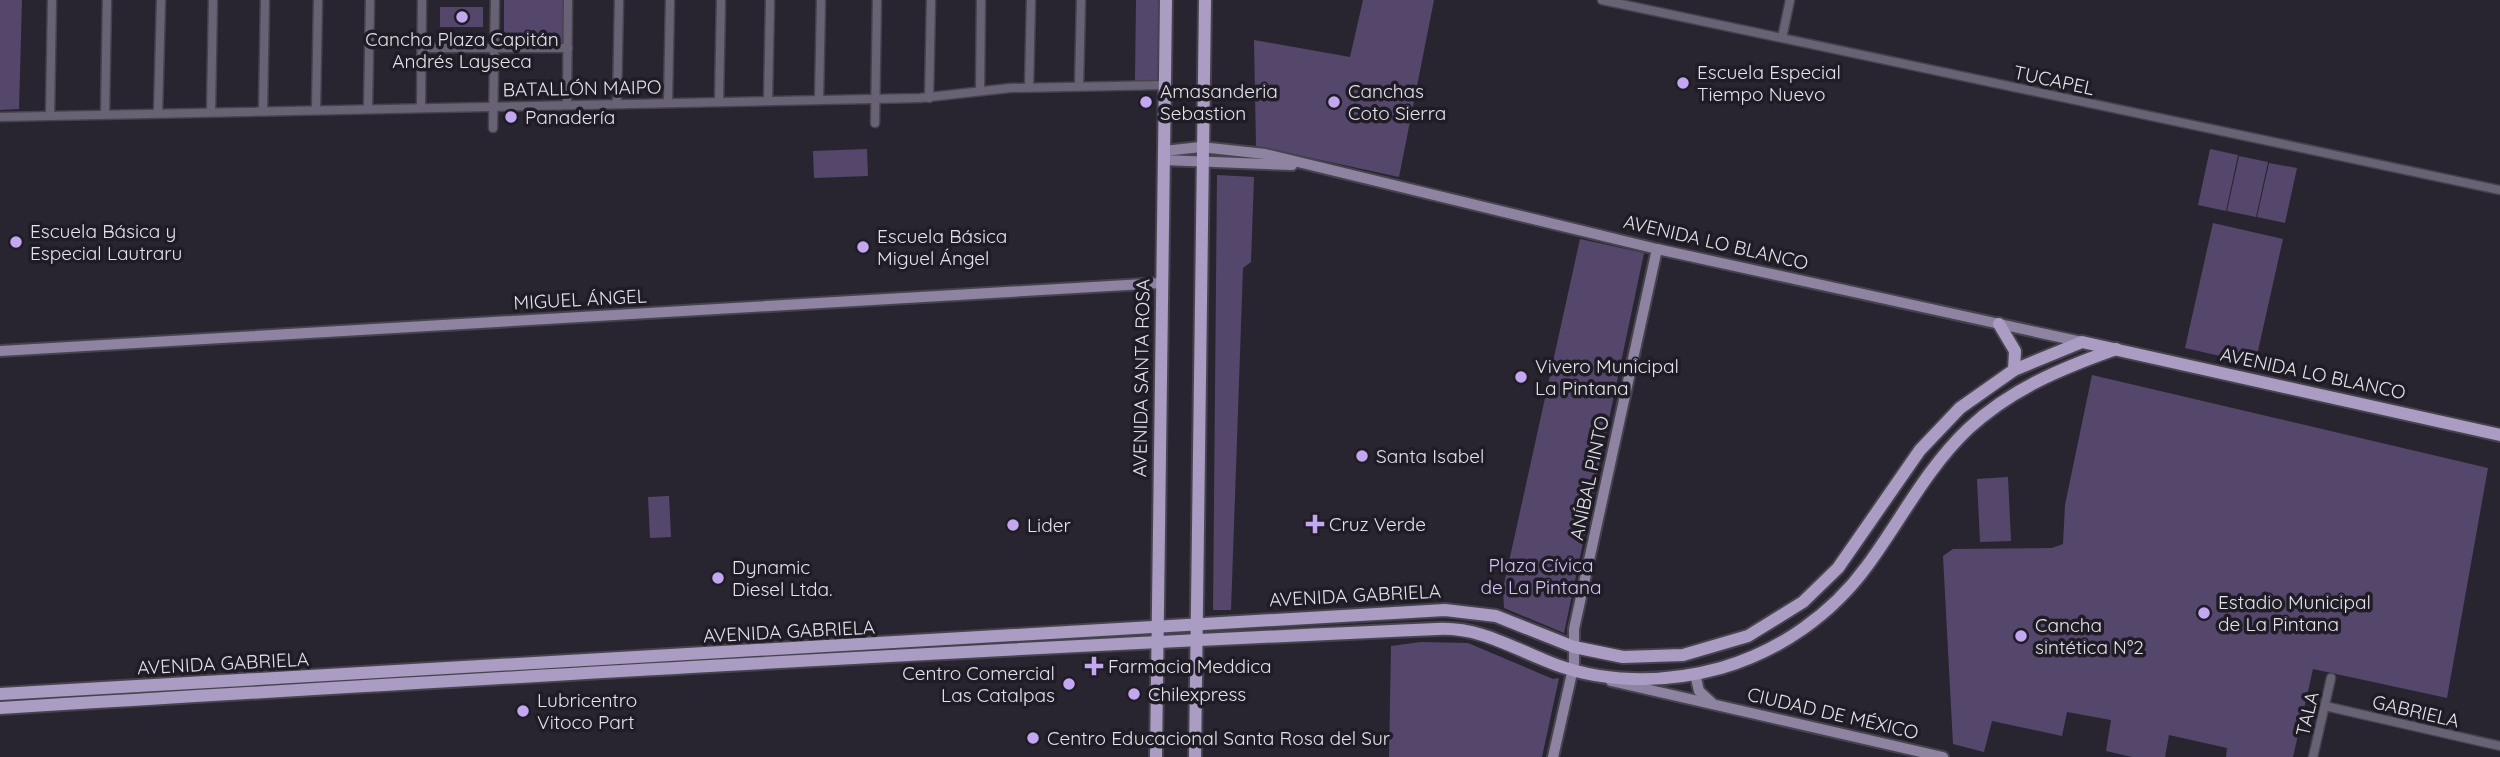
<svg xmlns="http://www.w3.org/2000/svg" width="2500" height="757" viewBox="0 0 2500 757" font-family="Quicksand,sans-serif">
	<rect width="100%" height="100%" fill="#292530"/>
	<g fill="#55476b">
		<path d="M0,0H22L19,109L0,110Z"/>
		<path d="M504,0H563V45L504,44Z"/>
		<path d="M1136,0H1160L1158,81H1135Z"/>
		<path d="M1363,0H1434L1399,177L1256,146L1254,40L1350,57Z"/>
		<rect x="440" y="7" width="43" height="20"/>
		<path d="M867,149L868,176L814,178L813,151Z"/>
		<path d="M2210,149L2238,155L2226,211L2198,205Z"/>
		<path d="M2239,156L2268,162L2256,217L2227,211Z"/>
		<path d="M2269,163L2297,168L2285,223L2257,217Z"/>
		<path d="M1217,175L1254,177L1251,262L1243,268L1231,610H1213Z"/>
		<path d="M2213,223L2283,239L2255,364L2185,348Z"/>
		<path d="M1580,239L1644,253L1564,633L1504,608L1503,589Z"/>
		<path d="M2092,375L2488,468L2447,698L2313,669L2293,757H2226L2227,748L2169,735L2165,757H2132L2106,751L2111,720L2067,712L2062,736L1992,721L1984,752L1953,744L1943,556L1953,549L2052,548L2063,544L2065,505Z"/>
		<path d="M2008,477L2011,541L1980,542L1977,479Z"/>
		<path d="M669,496L671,537L650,538L648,497Z"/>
		<path d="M1421,642L1468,643L1553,679L1559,678L1542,757H1389L1391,646Z"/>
	</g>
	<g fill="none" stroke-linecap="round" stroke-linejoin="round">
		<g stroke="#47434e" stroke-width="11">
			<g id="street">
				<path d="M1602,0L2500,190"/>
				<path d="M1782,38L1790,0"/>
				<path d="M422,48H568"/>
				<path d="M1079,86L1081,0"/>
				<path d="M1029,87L1031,0"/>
				<path d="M980,90L981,0"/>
				<path d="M929,98L931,0"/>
				<path d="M819,100L821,0"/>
				<path d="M719,101L721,0"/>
				<path d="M768,101L770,0"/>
				<path d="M668,102L670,0"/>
				<path d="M617,103L619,0"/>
				<path d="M567,104L568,0"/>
				<path d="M421,106L422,0"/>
				<path d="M368,108L370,0"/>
				<path d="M316,109L318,0"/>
				<path d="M263,110L265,0"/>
				<path d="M211,111L213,0"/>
				<path d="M158,113L161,0"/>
				<path d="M105,114L107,0"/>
				<path d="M50,115L52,0"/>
				<path d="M0,117L920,98L1010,88L1165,85"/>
				<path d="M875,123L877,0"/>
				<path d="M493,128L495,0"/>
				<path d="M2325,706L2500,746"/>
				<path d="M2313,757L2331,678"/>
			</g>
		</g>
		<g stroke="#47434e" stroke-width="14">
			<g id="secondary">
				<path d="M1164,151L1201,147L1265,154L1657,249L2082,342"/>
				<path d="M1163,160L1292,165"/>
				<path d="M0,351L1161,283"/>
				<path d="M1695,674L1699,691L1712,703"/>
				<path d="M1611,681L1943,757"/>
				<path d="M1553,757L1574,664V629L1657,249"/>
			</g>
		</g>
		<g stroke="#47434e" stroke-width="16">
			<g id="primary">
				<path d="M1999,324L2015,351L2014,370"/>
				<path d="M0,694L1445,610L1496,616L1574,647L1623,657L1683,655L1748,636L1803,602L1838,568L1920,450L1960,408L2014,370L2082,342L2500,435"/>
				<path d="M0,708C479,679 958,650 1437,629C1478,627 1507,645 1544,660C1600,684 1663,684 1721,668C1780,651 1832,614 1867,566C1901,520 1926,469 1968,429C2011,389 2062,368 2116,349"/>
				<path d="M1156,757L1166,0"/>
				<path d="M1195,757L1205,0"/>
			</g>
		</g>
		<use href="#street" stroke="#696275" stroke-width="8"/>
		<use href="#secondary" stroke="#8e83a0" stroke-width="10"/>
		<use href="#primary" stroke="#aa9cc2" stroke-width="12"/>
	</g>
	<g fill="#c4a7f1" stroke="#201c26" stroke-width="2.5">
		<circle cx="462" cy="17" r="7"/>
		<circle cx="1683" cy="83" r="7"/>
		<circle cx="1146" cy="102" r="7"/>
		<circle cx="1334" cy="102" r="7"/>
		<circle cx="511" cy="117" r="7"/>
		<circle cx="16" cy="242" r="7"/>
		<circle cx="863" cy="247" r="7"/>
		<circle cx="1521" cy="377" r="7"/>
		<circle cx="1362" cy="456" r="7"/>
		<path d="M1311.5 513.5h7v7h7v7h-7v7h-7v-7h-7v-7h7z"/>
		<circle cx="1013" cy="525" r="7"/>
		<circle cx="718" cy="578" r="7"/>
		<circle cx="2204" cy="613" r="7"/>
		<circle cx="2021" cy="636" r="7"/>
		<path d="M1090.5 655.5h7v7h7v7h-7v7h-7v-7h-7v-7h7z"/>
		<circle cx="1069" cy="684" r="7"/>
		<circle cx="1134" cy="694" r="7"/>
		<circle cx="523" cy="711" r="7"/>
		<circle cx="1033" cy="738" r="7"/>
	</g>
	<g text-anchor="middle" stroke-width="7" stroke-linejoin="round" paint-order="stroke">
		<g font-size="19" fill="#e5e2ea" stroke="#201c26" text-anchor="start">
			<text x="462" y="46" text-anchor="middle">Cancha Plaza Capitán<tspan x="462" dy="22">Andrés Layseca</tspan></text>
			<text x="1697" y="79">Escuela Especial<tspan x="1697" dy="22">Tiempo Nuevo</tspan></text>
			<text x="1160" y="98">Amasanderia<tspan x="1160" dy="22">Sebastion</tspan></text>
			<text x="1348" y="98">Canchas<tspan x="1348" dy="22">Coto Sierra</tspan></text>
			<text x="525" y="124">Panadería</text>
			<text x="30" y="238">Escuela Básica y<tspan x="30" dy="22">Especial Lautraru</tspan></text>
			<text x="877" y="243">Escuela Básica<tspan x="877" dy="22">Miguel Ángel</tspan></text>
			<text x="1535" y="373">Vivero Municipal<tspan x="1535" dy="22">La Pintana</tspan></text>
			<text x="1376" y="463">Santa Isabel</text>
			<text x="1329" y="531">Cruz Verde</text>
			<text x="1027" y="532">Lider</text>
			<text x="732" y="574">Dynamic<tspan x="732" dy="22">Diesel Ltda.</tspan></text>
			<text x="2218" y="609">Estadio Municipal<tspan x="2218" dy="22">de La Pintana</tspan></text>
			<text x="2035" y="632">Cancha<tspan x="2035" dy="22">sintética N°2</tspan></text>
			<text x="1108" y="673">Farmacia Meddica</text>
			<text x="1055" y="680" text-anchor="end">Centro Comercial<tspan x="1055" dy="22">Las Catalpas</tspan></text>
			<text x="1148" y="701">Chilexpress</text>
			<text x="537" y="707">Lubricentro<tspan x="537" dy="22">Vitoco Part</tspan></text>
			<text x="1047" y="745">Centro Educacional Santa Rosa del Sur</text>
		</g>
		<g font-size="19" fill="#e5e2ea" stroke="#201c26">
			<text transform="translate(2054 80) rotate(12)" y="7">TUCAPEL</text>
			<text transform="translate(582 88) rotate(-1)" y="7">BATALLÓN MAIPO</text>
			<text transform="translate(1716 242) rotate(13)" y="7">AVENIDA LO BLANCO</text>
			<text transform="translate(580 299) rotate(-3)" y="7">MIGUEL ÁNGEL</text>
			<text transform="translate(2313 373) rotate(12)" y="7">AVENIDA LO BLANCO</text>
			<text transform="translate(1141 378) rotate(-89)" y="7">AVENIDA SANTA ROSA</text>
			<text transform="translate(1589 478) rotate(-78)" y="7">ANÍBAL PINTO</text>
			<text transform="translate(1355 595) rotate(-3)" y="7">AVENIDA GABRIELA</text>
			<text transform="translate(789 631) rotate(-3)" y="7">AVENIDA GABRIELA</text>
			<text transform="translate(223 663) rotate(-3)" y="7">AVENIDA GABRIELA</text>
			<text transform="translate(2416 711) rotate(13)" y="7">GABRIELA</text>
			<text transform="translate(1833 713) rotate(13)" y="7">CIUDAD DE MÉXICO</text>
			<text transform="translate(2307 714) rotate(-77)" y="7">TALA</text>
		</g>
		<g font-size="19" fill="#d7c4fa" stroke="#201c26">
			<text x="1541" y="572">Plaza Cívica<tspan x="1541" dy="22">de La Pintana</tspan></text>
		</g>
	</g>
</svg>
